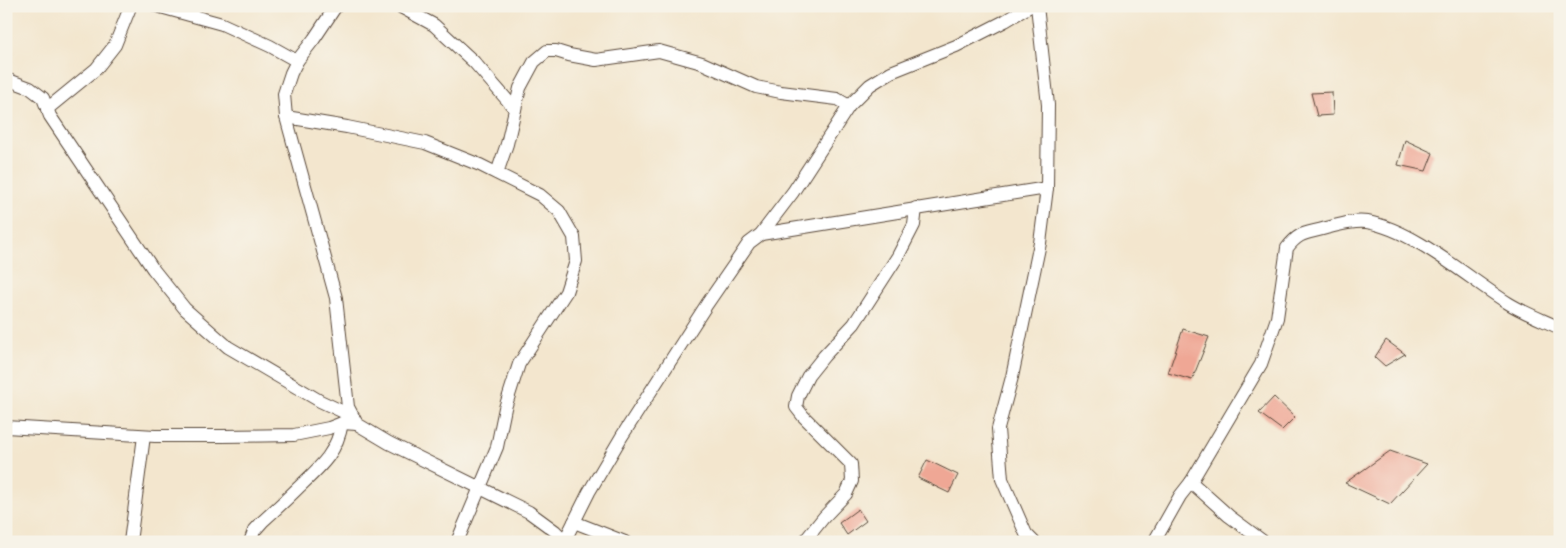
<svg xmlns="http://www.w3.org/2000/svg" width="1566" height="548" viewBox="0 0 1566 548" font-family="'Gochi Hand',sans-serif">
	<rect width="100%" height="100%" fill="#f7f3e8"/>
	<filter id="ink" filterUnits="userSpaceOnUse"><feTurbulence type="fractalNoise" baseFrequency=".02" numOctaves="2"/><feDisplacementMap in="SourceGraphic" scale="10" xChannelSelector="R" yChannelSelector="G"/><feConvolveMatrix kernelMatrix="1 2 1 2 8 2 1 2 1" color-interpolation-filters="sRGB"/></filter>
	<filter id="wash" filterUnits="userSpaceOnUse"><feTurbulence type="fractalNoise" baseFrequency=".0096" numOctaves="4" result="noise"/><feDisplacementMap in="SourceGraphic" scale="20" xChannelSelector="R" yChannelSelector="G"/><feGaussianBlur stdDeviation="1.12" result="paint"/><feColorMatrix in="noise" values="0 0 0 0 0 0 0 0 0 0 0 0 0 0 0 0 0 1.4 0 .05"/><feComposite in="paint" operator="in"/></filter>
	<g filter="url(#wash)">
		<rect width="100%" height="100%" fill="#f3e6ce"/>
		<g id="blocks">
			<g fill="#efa795">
				<path d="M1332,92L1333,115L1317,116L1311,93Z"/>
				<path d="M1405,140L1433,153L1426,171L1398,165Z"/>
				<path d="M1183,329L1209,337L1192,380L1168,373Z"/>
				<path d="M1386,340L1405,354L1385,366L1375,357Z"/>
				<path d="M1274,397L1295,417L1282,430L1259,413Z"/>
				<path d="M1390,451L1427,464L1390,504L1345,483Z"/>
				<path d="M927,460L958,475L949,493L918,478Z"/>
				<path d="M858,509L866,521L847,535L839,523Z"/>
			</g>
		</g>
	</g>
	<g filter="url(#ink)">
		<use href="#blocks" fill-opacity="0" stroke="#574638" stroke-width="1"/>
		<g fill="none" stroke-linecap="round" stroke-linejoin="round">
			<g stroke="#574638" stroke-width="14">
				<g id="minor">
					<path d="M157,6L222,24L270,46L297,61"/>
					<path d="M336,6L314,39L297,61L291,73L284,94L286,117L336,298L348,407L357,424L389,443L529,512L555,531L566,542"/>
					<path d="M399,6L434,25L474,62L515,109"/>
					<path d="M6,79L30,88L43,98L50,116L153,269L185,309L228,347L320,401L352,416"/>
					<path d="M47,109L96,69L115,45L129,10V6"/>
					<path d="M286,117L347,127L425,143L480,165L540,195L559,211L574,237L576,261L566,292L519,364L505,408L497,447L457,542"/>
					<path d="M497,173L507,144L520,88L534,62L547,51H556L569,55L596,60L659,51L702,63L756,87L781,92L837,99L849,106"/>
					<path d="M761,234L1047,188"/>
					<path d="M6,427L155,436H221L294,435L329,428L342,423L357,424"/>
					<path d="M1191,482L1229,516L1264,542"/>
					<path d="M574,522L625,542"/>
					<path d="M565,540L589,492L622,436L707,304L749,243L761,234L793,192L849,106L870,85L891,72L956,46L1005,21L1030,6"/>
					<path d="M130,542L144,436"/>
					<path d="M250,542L254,531L262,522C275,510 287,499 299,487C320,467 337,453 342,423"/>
					<path d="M804,542L824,517L846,494L852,481L851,464L803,416L796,407L798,396L808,376L824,356L854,324L898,256L914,225L916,208"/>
					<path d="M1034,542L1026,534L1002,479L998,429L1012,377L1040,243L1047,188L1048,105L1037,6"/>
					<path d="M1154,542L1180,496L1191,482L1261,364L1277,318L1287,248C1300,231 1306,234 1326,228C1339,225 1353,220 1367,222C1414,230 1468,278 1508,303C1524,313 1543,320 1560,328"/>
				</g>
			</g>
			<use href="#minor" stroke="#fff" stroke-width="12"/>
		</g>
	</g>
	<rect width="1566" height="548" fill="none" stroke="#f7f3e8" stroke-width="25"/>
</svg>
